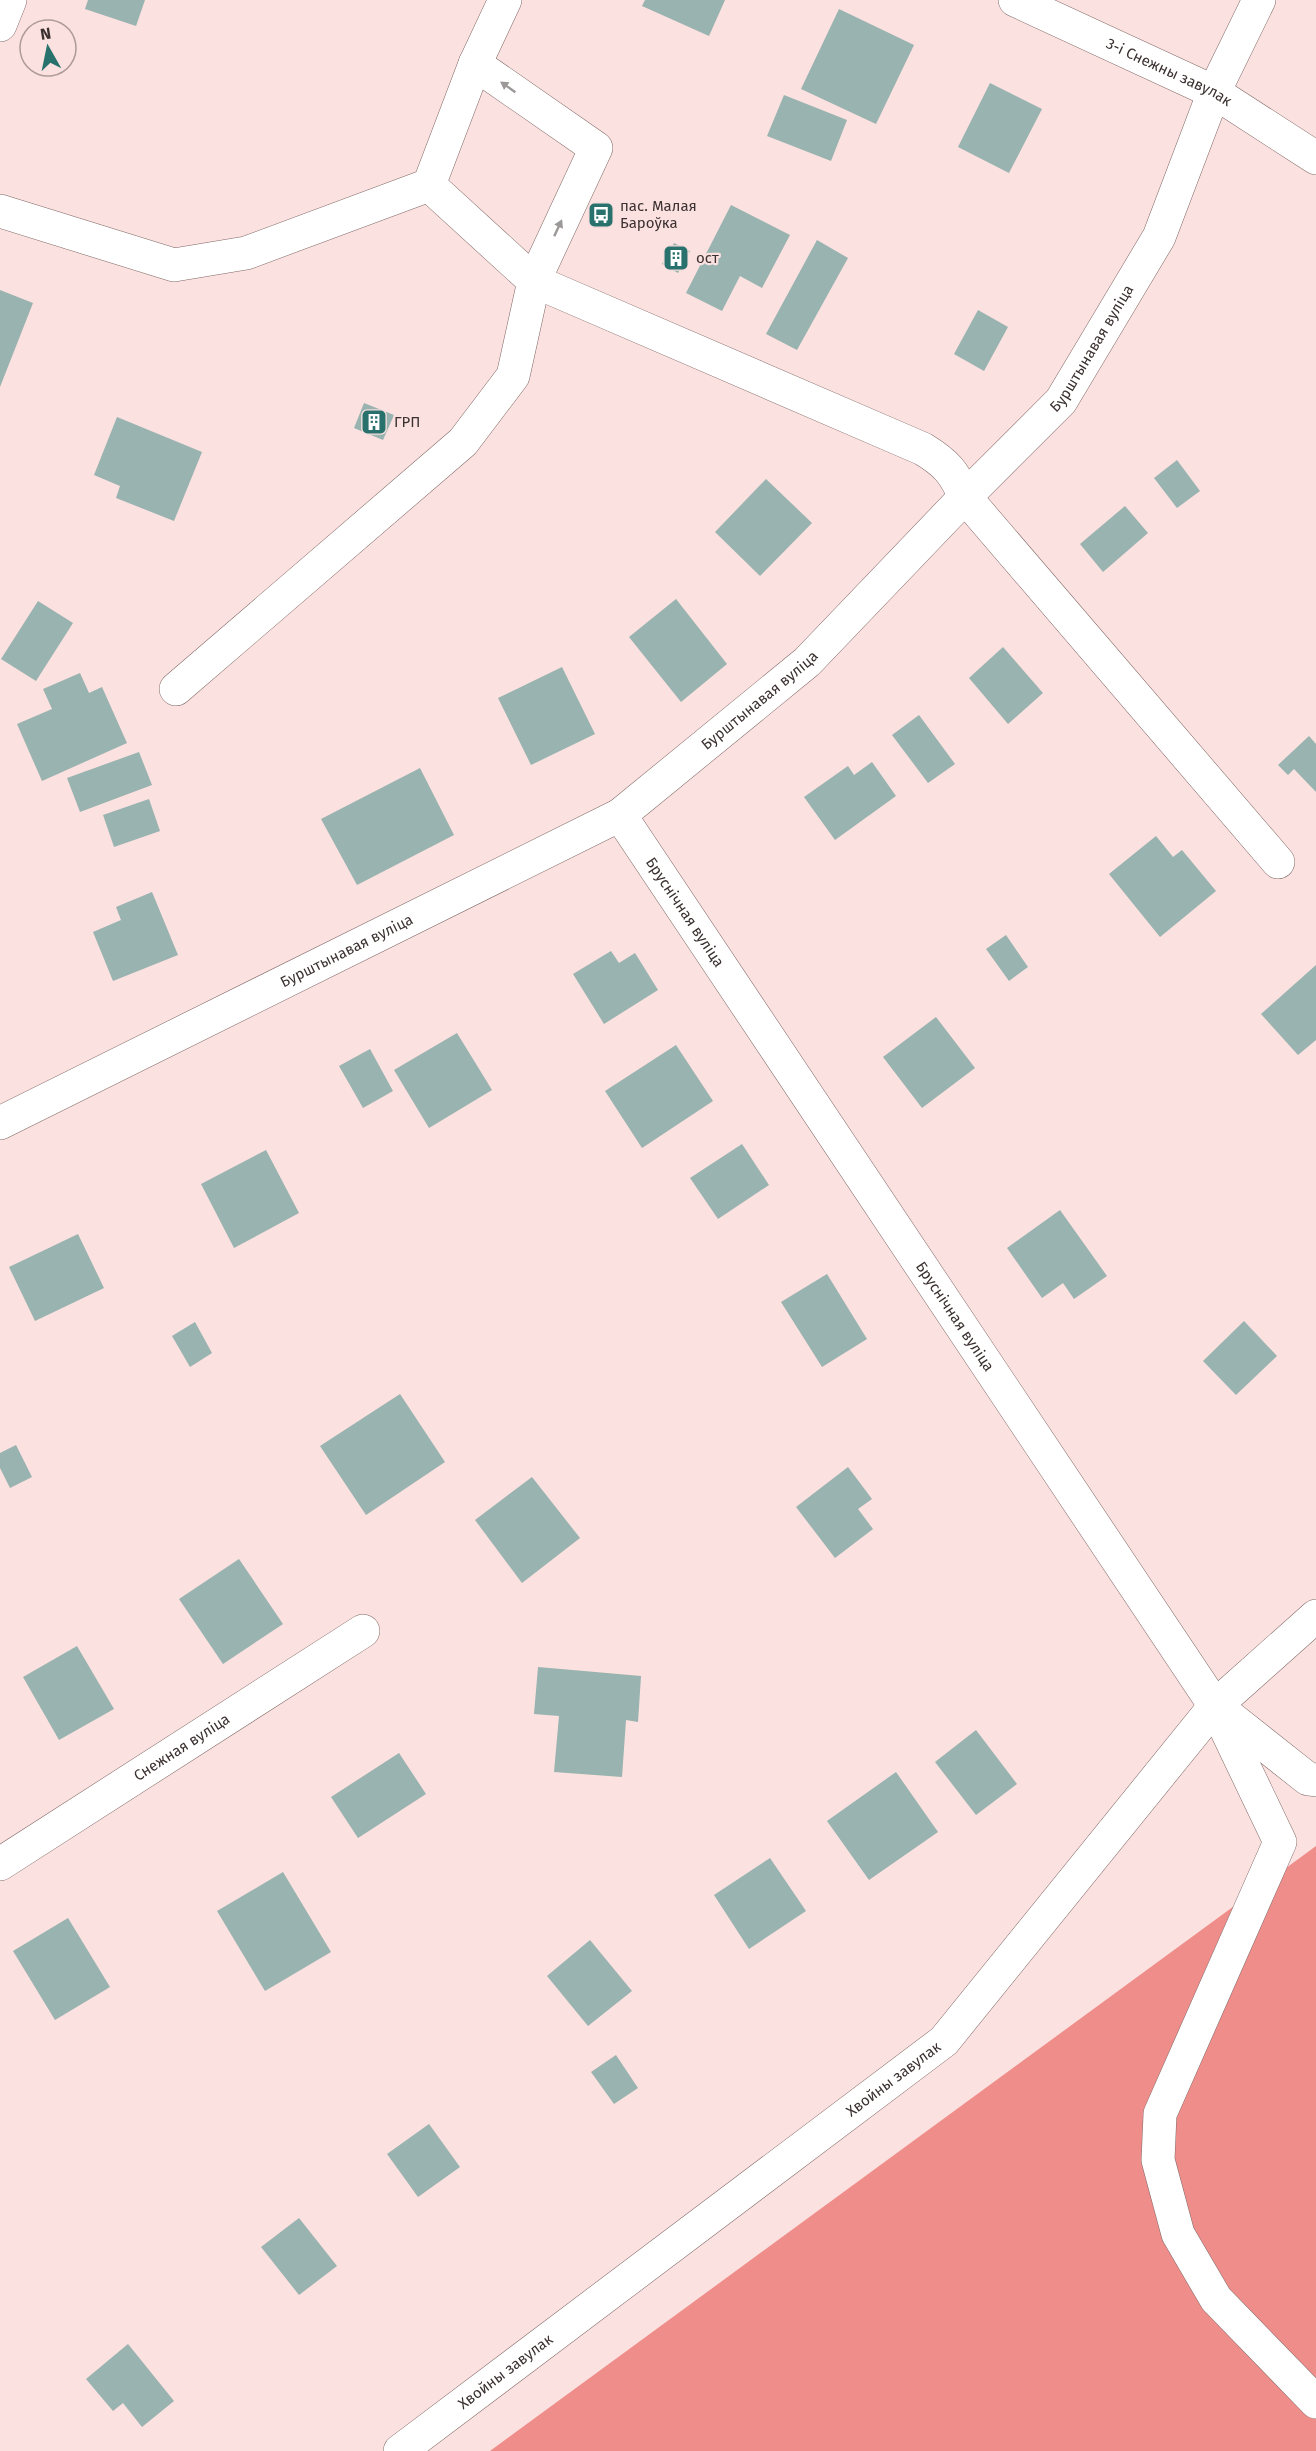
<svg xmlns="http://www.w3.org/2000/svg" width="1316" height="2451" viewBox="0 0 1316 2451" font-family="'Fira Sans',sans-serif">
	<rect width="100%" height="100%" fill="#fbe1df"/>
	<path fill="#ef8d8a" d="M1316,1846V2451H490Z"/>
	<g fill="#98b3b0">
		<path d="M88,0H145L136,26L85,9Z"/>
		<path d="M645,0H725L709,36L642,6Z"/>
		<path d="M839,9L914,45L876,124L801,89Z"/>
		<path d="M990,83L1042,109L1009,173L958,147Z"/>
		<path d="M784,95L847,120L831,161L767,136Z"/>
		<path d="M731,205L790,235L762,288L740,276L722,311L686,293Z"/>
		<path d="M817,240L848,258L797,350L766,334Z"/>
		<path d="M674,243L690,251L678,273L662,264Z"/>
		<path d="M0,290L33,303L0,387Z"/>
		<path d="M978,310L1008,327L984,371L954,354Z"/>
		<path d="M364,403L394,415L383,440L354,428Z"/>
		<path d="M117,417L202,452L174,521L116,498L120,486L94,475Z"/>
		<path d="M1177,460L1200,491L1177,508L1154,478Z"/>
		<path d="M766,479L812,523L760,576L715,532Z"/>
		<path d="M1125,506L1148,533L1103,572L1080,544Z"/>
		<path d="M676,599L727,664L681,702L629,637Z"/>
		<path d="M38,601L73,623L36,681L1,659Z"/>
		<path d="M1003,647L1043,693L1008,724L969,678Z"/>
		<path d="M562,667L595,734L531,765L498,698Z"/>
		<path d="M80,673L89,693L102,687L127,743L42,781L17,724L52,709L43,689Z"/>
		<path d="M919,715L955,764L928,783L892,735Z"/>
		<path d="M1309,736L1316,744V792L1294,769L1288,775L1278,765Z"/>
		<path d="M139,752L152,785L80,812L67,778Z"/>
		<path d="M872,762L896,796L835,840L804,797L848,766L854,775Z"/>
		<path d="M420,768L454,835L357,885L321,819Z"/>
		<path d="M149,799L160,831L114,847L103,815Z"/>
		<path d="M1156,836L1173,857L1182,850L1216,891L1160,937L1109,874Z"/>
		<path d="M152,892L178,955L113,981L93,932L121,920L116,907Z"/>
		<path d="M1006,935L1028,967L1009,981L986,949Z"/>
		<path d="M611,951L619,963L635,953L658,990L604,1024L573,974Z"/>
		<path d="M1316,965V1040L1298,1055L1261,1014Z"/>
		<path d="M936,1017L975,1068L922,1108L883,1057Z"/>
		<path d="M457,1033L492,1090L429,1128L394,1070Z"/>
		<path d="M676,1045L713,1101L642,1148L605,1091Z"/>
		<path d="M370,1049L393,1091L363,1108L339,1066Z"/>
		<path d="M742,1144L769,1185L718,1219L690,1178Z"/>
		<path d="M266,1150L299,1213L234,1248L201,1184Z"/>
		<path d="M1060,1210L1107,1276L1074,1299L1063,1283L1042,1298L1007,1248Z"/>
		<path d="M78,1234L104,1288L35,1321L9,1267Z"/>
		<path d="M827,1274L867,1339L822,1367L781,1302Z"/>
		<path d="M1244,1321L1277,1356L1236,1395L1203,1361Z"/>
		<path d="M195,1322L212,1353L190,1367L172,1336Z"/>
		<path d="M400,1394L445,1462L366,1515L320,1446Z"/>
		<path d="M16,1445L32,1477L10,1488L0,1468V1453Z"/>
		<path d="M848,1467L872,1499L858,1509L873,1529L835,1558L796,1507Z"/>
		<path d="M532,1477L580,1538L522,1583L475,1520Z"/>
		<path d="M239,1559L283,1624L223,1664L179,1599Z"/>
		<path d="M77,1646L114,1709L59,1740L23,1677Z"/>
		<path d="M538,1667L641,1676L638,1722L626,1720L622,1777L554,1772L559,1716L534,1714Z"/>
		<path d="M976,1730L1017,1784L976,1815L935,1762Z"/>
		<path d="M399,1753L426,1794L358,1838L331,1797Z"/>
		<path d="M896,1772L938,1832L869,1880L827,1821Z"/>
		<path d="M770,1858L806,1911L749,1949L714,1895Z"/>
		<path d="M283,1872L331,1952L265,1991L217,1911Z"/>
		<path d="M68,1918L110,1987L55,2020L13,1951Z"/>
		<path d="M590,1940L632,1991L588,2026L547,1976Z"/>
		<path d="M616,2055L638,2088L614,2104L591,2072Z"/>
		<path d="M429,2124L460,2167L418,2197L387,2154Z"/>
		<path d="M299,2218L337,2266L299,2295L261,2247Z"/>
		<path d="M128,2344L174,2401L142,2427L123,2403L113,2411L86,2379Z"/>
	</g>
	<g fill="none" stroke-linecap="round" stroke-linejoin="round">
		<g stroke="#816a68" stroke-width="34">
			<g id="minor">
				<path d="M505,0L475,64L429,185L534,281L923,449C946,463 954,472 965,497L1278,862"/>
				<path id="s1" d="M1015,0L1214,92L1316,158"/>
				<path d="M0,25L10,0"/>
				<path d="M0,211L174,265L246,253L429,185"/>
				<path d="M176,689L463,442L513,376L534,281L596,148L475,64"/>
				<path id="s2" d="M620,815L1215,1706L1280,1842L1160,2114L1158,2160L1178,2234L1216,2299L1316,2402"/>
				<path id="s3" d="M0,1123L620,815L807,662L965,497L1061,401L1159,237L1214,92L1259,0"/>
				<path d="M1222,1711L1308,1779L1316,1780"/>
				<path id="s4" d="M0,1864L363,1631"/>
				<path id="s5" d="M400,2451L944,2041L1215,1706L1316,1616"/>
			</g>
		</g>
		<use href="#minor" stroke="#fff" stroke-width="33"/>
	</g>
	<defs><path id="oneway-solid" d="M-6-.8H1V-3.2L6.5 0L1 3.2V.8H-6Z" transform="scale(1.5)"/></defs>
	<g fill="#9d9898">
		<use href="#oneway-solid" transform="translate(508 87) rotate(-145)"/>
		<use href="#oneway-solid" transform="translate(558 228) rotate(-65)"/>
	</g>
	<defs>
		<g id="bus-square" transform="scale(1.35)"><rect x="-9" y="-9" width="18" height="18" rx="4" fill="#28716d" stroke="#fbe1df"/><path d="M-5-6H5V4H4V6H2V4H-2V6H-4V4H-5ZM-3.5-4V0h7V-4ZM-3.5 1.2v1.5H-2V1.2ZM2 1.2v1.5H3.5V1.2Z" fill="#fff"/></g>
		<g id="building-square" transform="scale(1.35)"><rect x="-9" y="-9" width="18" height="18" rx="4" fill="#28716d" stroke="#fbe1df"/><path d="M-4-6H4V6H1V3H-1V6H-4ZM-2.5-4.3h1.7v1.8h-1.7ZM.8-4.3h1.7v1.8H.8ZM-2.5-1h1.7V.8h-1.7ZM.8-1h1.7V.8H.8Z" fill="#fff"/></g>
	</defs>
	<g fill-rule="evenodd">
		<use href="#bus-square" x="601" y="215"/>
		<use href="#building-square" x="676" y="258"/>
		<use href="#building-square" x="374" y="422"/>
	</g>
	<g text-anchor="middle" stroke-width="4.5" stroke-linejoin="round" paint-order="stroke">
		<g font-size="15" fill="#3b3130" stroke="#fbe1df">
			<text dy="5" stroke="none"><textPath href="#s1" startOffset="170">3-і Снежны завулак</textPath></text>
			<text dy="5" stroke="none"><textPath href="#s3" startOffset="1359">Бурштынавая вуліца</textPath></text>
			<text dy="5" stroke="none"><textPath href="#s3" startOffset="873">Бурштынавая вуліца</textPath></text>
			<text dy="5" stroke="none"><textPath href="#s2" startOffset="117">Бруснічная вуліца</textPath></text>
			<text dy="5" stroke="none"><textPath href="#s3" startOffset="387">Бурштынавая вуліца</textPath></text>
			<text dy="5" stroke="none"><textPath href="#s2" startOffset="603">Бруснічная вуліца</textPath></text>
			<text dy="5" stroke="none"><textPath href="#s4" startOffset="216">Снежная вуліца</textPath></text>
			<text dy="5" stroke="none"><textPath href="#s5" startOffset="618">Хвойны завулак</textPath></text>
			<text dy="5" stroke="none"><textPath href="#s5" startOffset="132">Хвойны завулак</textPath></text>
		</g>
		<g font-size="15" fill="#3b3130" stroke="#fbe1df" text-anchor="start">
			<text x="620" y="211">пас. Малая<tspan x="620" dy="17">Бароўка</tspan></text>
			<text x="696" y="263">ост</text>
			<text x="394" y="427">ГРП</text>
		</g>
	</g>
	<g transform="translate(48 48) rotate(351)"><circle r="28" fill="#fbe1df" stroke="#ae9b99" stroke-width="1.5"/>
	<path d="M0-4.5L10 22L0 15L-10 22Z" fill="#28716d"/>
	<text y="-9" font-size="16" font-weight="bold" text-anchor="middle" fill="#3b3130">N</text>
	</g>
</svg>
